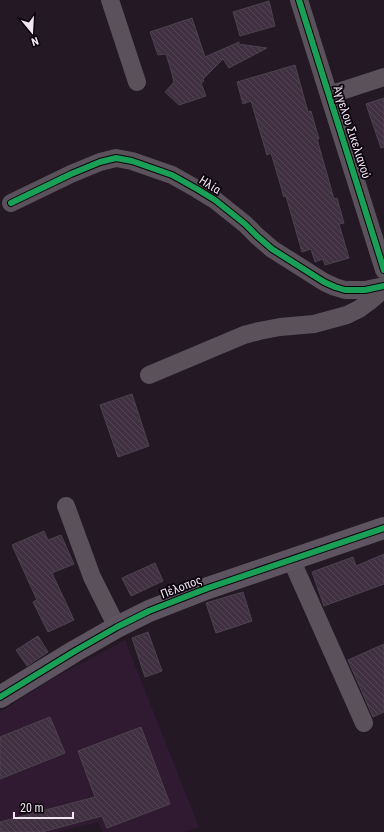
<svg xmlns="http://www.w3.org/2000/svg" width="384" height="832" viewBox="0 0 384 832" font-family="'Roboto Condensed',sans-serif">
	<defs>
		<pattern id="building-back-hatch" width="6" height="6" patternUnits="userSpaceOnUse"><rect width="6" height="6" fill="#403042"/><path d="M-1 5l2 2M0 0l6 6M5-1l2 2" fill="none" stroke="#534454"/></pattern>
	</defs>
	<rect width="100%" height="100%" fill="#231824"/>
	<path fill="#301a32" d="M125,640L199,827L184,832H103L98,822L57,832H0V712L59,675Z"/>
	<g fill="url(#building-back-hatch)" stroke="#4c434d">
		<path d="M269,1L275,26L240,36L233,12Z"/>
		<path d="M192,18L205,57L239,42V43L238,44L267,48L229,68L223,59L203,79L204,81L201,83L206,96L179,105L165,92L174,82L171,70L166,54L158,55L150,32Z"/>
		<path d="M295,65L308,112L311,111L319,139H317L334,199L337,198L344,223L339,224L349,258L325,265L323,259L315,262L311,249L302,252L286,196L284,197L271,153L267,155L251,101L243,104L237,82Z"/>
		<path d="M384,98V147L381,148L366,104Z"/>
		<path d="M132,394L149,446L118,457L100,405Z"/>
		<path d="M44,531L48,540L61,535L74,564L52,573L74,620L48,632L33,602L37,600L12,545Z"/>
		<path d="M384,554V584L324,606L312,572L353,557L356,566Z"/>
		<path d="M155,563L163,581L131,596L122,578Z"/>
		<path d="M243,592L252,621L216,633L206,603Z"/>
		<path d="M148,632L162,671L145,677L132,638Z"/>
		<path d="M38,636L48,652L27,666L16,650Z"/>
		<path d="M384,644V712L373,717L348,660Z"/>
		<path d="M50,717L65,753L0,779V737Z"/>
		<path d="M141,727L170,804L107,828L102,816L42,832H0V822L95,797L78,751Z"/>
	</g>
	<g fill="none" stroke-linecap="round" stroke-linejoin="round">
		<g stroke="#5a515b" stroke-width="18">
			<path d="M110,0L137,82"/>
			<path d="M299,0L384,270"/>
			<path d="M329,95L384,77"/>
			<path d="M11,203L71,174L100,162L116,158L132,161L172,175L197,189L215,200L245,224L257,236L272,249L324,282L335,287L345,290H365L384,286"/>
			<path d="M149,375L244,335L259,331L280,327L314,324L347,315L359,309L370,301L384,289"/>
			<path d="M66,506L92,577L117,627"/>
			<path d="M291,559L364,723"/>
		</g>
		<path stroke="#5e5360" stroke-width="22" d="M0,697L75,651L117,627L149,611L208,588L384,528"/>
		<g stroke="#0b040c" stroke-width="8">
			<g id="cycleway">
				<path d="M299,0L384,270"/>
				<path d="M11,203L71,174L100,162L116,158L132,161L172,175L197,189L215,200L245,224L257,236L272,249L324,282L335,287L345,290H365L384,286"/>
				<path d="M0,697L75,651L117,627L149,611L208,588L384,528"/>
			</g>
		</g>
		<use href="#cycleway" stroke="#1a9f57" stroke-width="6"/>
	</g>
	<g text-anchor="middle" stroke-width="3.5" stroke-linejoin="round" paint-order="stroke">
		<g font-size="12" fill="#f1e5f2" stroke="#0b040c">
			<text transform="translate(352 132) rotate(72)" y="4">Άγγελου Σικελιανού</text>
			<text transform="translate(210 185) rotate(32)" y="4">Ηλία</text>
			<text transform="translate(181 587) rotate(-21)" y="4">Πέλοπος</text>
		</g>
	</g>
	<g transform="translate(32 32) rotate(162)" stroke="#0b040c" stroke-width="3" paint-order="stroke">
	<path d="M0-3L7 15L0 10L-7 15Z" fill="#f1e5f2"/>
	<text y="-6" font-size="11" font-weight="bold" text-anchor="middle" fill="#f1e5f2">N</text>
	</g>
	<path d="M14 812v6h59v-6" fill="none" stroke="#f1e5f2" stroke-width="2"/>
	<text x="20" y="812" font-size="12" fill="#f1e5f2" stroke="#0b040c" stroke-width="3" paint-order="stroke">20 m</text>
</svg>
